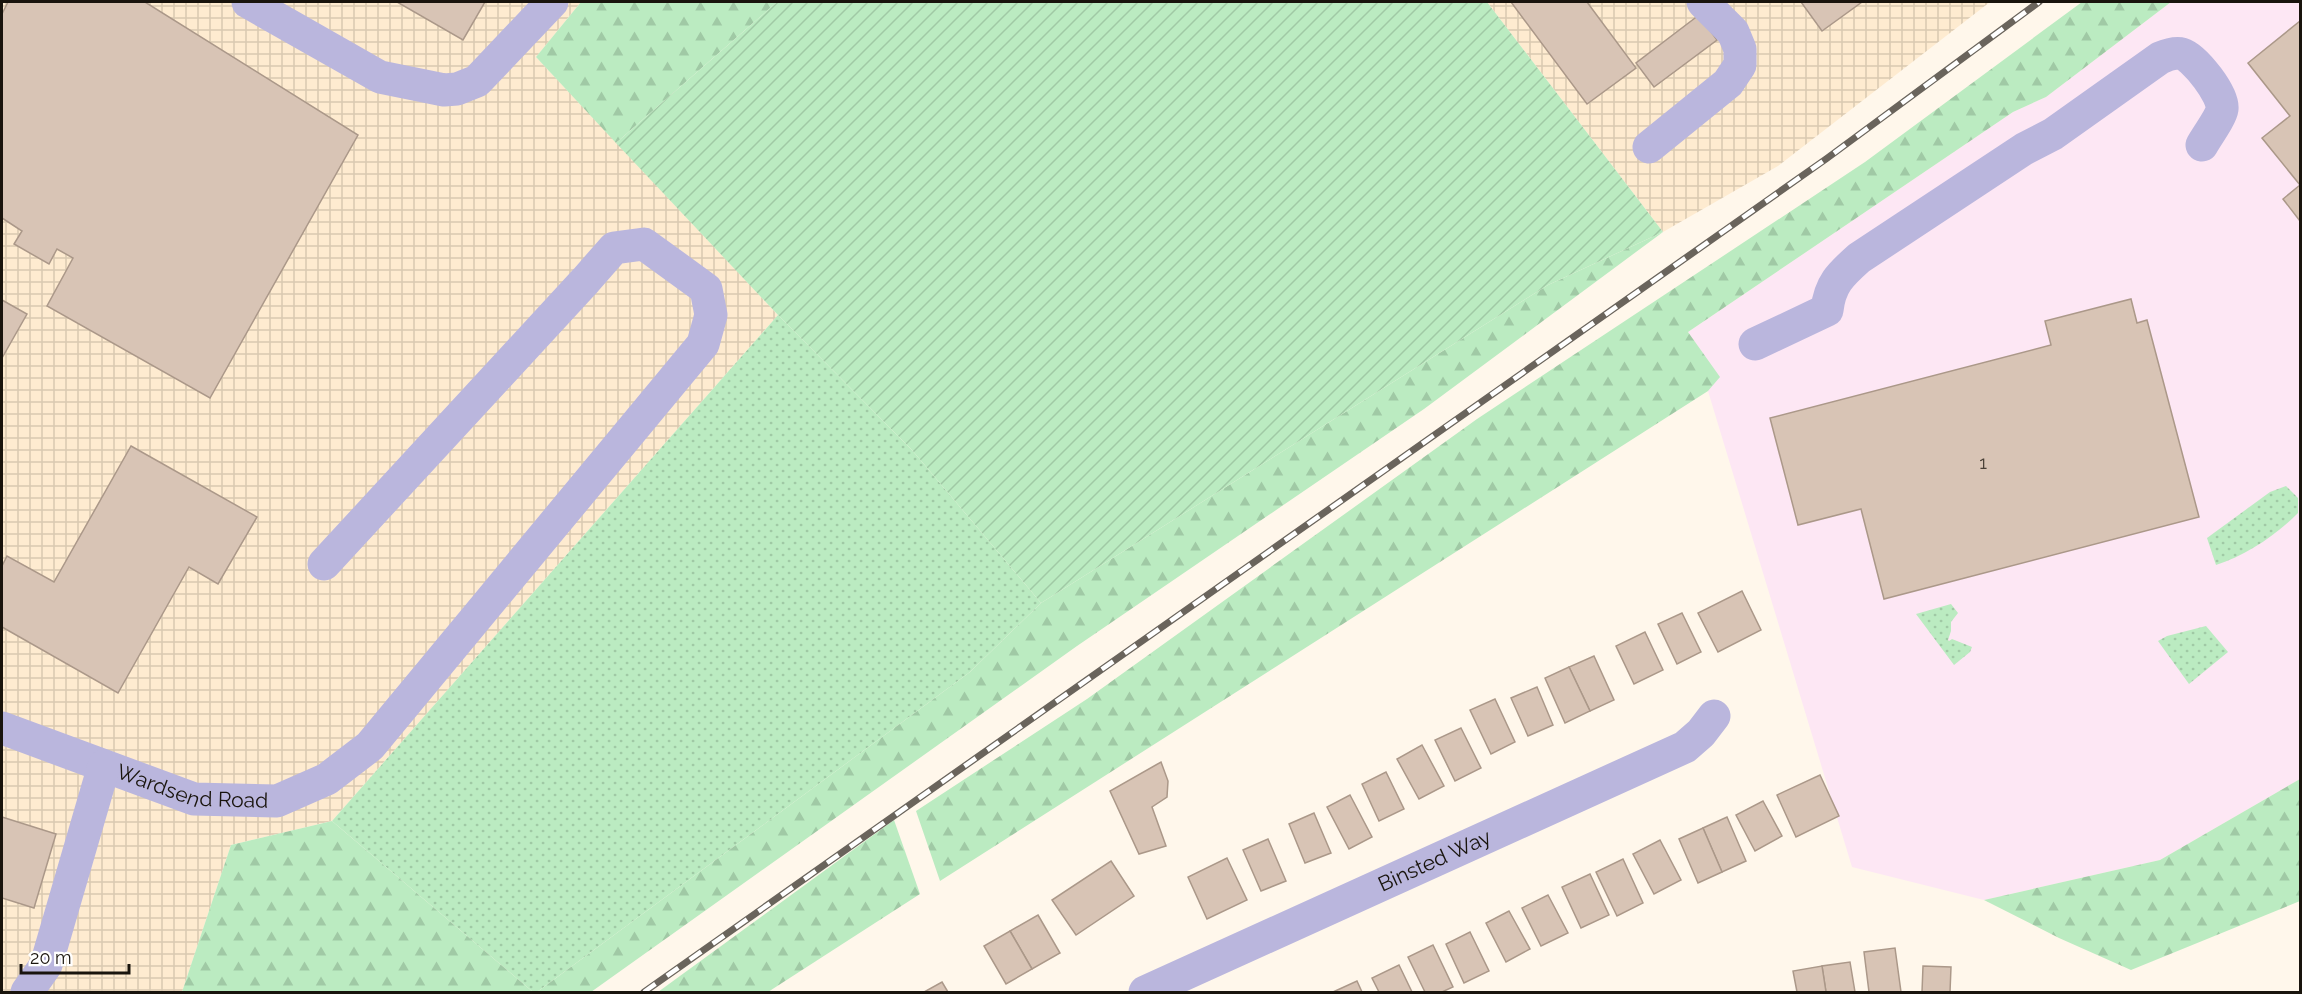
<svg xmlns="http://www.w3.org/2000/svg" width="2302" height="994" viewBox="0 0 2302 994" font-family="Raleway,sans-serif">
	<defs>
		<pattern id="industrial-grid" width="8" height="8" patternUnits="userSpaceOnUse" patternTransform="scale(1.5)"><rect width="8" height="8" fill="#feebd0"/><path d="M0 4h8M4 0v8" fill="none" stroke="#d9c9b1"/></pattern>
		<pattern id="grass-dots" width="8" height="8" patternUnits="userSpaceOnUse" patternTransform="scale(1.5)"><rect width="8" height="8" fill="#bbebc1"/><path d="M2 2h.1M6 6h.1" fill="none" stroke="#a0c9a5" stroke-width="1.8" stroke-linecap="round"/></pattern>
		<pattern id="forest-firs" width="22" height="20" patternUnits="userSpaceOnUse" patternTransform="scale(1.5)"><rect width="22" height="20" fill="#bbebc1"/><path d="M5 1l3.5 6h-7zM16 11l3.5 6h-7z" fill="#a0c9a5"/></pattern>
		<pattern id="garden-furrows" width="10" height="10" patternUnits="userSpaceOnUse" patternTransform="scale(1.5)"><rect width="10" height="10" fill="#bbebc1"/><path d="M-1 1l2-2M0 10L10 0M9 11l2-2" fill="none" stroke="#a0c9a5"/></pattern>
	</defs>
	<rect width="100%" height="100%" fill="#fff7eb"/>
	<path fill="#fde7f4" d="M2171,2H2300V779L2160,860L1984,900L1852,867L1708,391L1719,377L1688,332L2013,112L2046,97Z"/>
	<g fill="url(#industrial-grid)">
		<path d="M2,2H581L536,57L778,315L332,821L231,845L182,992H2Z"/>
		<path d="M1487,2H1990L1778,166L1663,232Z"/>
	</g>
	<g fill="url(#grass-dots)">
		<path d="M778,315L912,450L1041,603L970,672L537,992H533L332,821Z"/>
		<path d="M2286,486L2298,498V513C2275,536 2246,555 2216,565L2207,538L2270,492Z"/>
		<path d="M1951,604L1958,613L1951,622V631L1948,640L1949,641L1952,639L1972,647L1970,652L1954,665L1916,614Z"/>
		<path d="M2206,626L2228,652L2189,684L2158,641L2167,636Z"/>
	</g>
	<g fill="url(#forest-firs)">
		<path d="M581,2H777L616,143L536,57Z"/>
		<path d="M2082,2H2171L2046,97L2013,112L1688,332L1720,377L1708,391L940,881L916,811L1087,699L1477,419L1865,162Z"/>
		<path d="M1663,232L1424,409L1077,646L591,992H537L970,672L1041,603L1548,285Z"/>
		<path d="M2300,779V901L2131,970L2059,938L1984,900L2160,860Z"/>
		<path d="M894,820L920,894L768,992H658Z"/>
		<path d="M332,821L533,992H182L231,845Z"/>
	</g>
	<path fill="url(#garden-furrows)" d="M777,2H1487L1663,232L1548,285L1041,603L912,450L778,315L616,143Z"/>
	<g fill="#d8c4b5" stroke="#ab9889" stroke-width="1.5">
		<path d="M8,2H145L358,135L210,398L47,306L73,258L57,249L49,264L14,244L22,231L2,218V14Z"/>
		<path d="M397,2H485L463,40Z"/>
		<path d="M1511,2H1587L1636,68L1587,104Z"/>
		<path d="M1801,2H1862L1822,31Z"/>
		<path d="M1699,15L1717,40L1654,87L1636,63Z"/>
		<path d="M2300,21V221L2283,199L2300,185L2262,138L2290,116L2248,63Z"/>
		<path d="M2131,299L2137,323L2147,320L2199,517L1884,599L1861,509L1798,525L1770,418L2051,345L2045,321Z"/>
		<path d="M2,300L27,314L2,358Z"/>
		<path d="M131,446L257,517L218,584L189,567L118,693L2,627V566L7,556L54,582Z"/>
		<path d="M1742,591L1761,630L1718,652L1698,613Z"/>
		<path d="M1682,613L1701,652L1677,664L1658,624Z"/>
		<path d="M1645,632L1663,670L1634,684L1616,646Z"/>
		<path d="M1594,656L1614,700L1590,711L1569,667Z"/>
		<path d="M1569,667L1590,711L1565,723L1545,678Z"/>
		<path d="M1537,687L1553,725L1528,736L1511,698Z"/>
		<path d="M1495,699L1515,742L1491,754L1470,710Z"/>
		<path d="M1461,728L1481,768L1455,781L1435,740Z"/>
		<path d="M1422,745L1444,786L1419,799L1397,759Z"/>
		<path d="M1161,762L1168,781L1167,797L1152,807L1166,846L1139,854L1110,791Z"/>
		<path d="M1386,772L1404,809L1379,821L1362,784Z"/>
		<path d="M1820,775L1839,816L1796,837L1777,795Z"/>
		<path d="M1350,795L1372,837L1349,849L1327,807Z"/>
		<path d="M1763,801L1782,836L1755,851L1736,815Z"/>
		<path d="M1314,813L1331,853L1305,863L1289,824Z"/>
		<path d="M2,817L56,834L34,908L2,898Z"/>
		<path d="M1727,817L1746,861L1722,872L1703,828Z"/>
		<path d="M1703,828L1722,872L1698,883L1679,839Z"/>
		<path d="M1268,839L1286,881L1261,891L1243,850Z"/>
		<path d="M1660,840L1681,880L1654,894L1633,854Z"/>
		<path d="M1227,858L1247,900L1207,919L1188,877Z"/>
		<path d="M1623,859L1643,903L1617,916L1596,872Z"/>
		<path d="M1111,861L1134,896L1076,935L1052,900Z"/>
		<path d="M1590,874L1609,915L1581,928L1562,887Z"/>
		<path d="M1548,895L1568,933L1541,946L1522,908Z"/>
		<path d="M1509,911L1530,949L1506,962L1486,923Z"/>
		<path d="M1038,915L1060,953L1032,969L1010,931Z"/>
		<path d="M1010,931L1032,969L1006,984L984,946Z"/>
		<path d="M1470,932L1489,971L1464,983L1446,944Z"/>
		<path d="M1433,945L1453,987L1442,992H1425L1408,957Z"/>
		<path d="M1895,948L1901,992H1869L1864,952Z"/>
		<path d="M1850,962L1855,992H1826L1822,966Z"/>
		<path d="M1399,965L1412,992H1379L1372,978Z"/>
		<path d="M1822,966L1826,992H1797L1793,971Z"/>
		<path d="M1923,966L1951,967L1950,992H1922Z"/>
		<path d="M1357,981L1362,992H1333Z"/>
		<path d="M942,982L948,992H924Z"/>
	</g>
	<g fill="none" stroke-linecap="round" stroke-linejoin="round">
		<g stroke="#bab6dd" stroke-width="33">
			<path d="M248,2L380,77L444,90L457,89L477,81L552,2"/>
			<path d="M1649,147L1728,83L1740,65V49L1733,32L1703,2"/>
			<path d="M1755,344L1827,310C1830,284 1840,275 1859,258L2024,149L2053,134L2160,58C2167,55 2175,52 2182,54C2195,58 2224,95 2222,109C2221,117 2207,136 2202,145"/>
			<path id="s1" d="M2,728L194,799L277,801L327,779L370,746L703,344L711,315L706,289L644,244L614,248L586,280L324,564"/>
			<path d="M27,992L46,965L104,766"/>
			<path id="s2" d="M1145,992L1685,747L1701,733L1714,716"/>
		</g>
		<g stroke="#6a645c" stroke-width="7">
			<path id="rail" d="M644,992L1826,159L2039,2"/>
		</g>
		<use href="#rail" stroke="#fff" stroke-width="4.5" stroke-dasharray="14" stroke-linecap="butt"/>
	</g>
	<g text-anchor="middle" stroke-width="6" stroke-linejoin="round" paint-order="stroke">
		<g font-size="18" fill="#494037">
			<text x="1983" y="469">1</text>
		</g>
		<g font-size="21" fill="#19140d" stroke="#fff">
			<text dy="7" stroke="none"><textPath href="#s1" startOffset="201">Wardsend Road</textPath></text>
			<text dy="7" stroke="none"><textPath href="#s2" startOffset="318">Binsted Way</textPath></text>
		</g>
	</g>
	<rect width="2302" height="994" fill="none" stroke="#19140d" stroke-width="6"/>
	<path d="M21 964v9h108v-9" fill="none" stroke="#19140d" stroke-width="3"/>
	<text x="30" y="964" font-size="18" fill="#19140d" stroke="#ffffff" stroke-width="4.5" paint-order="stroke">20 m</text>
</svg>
